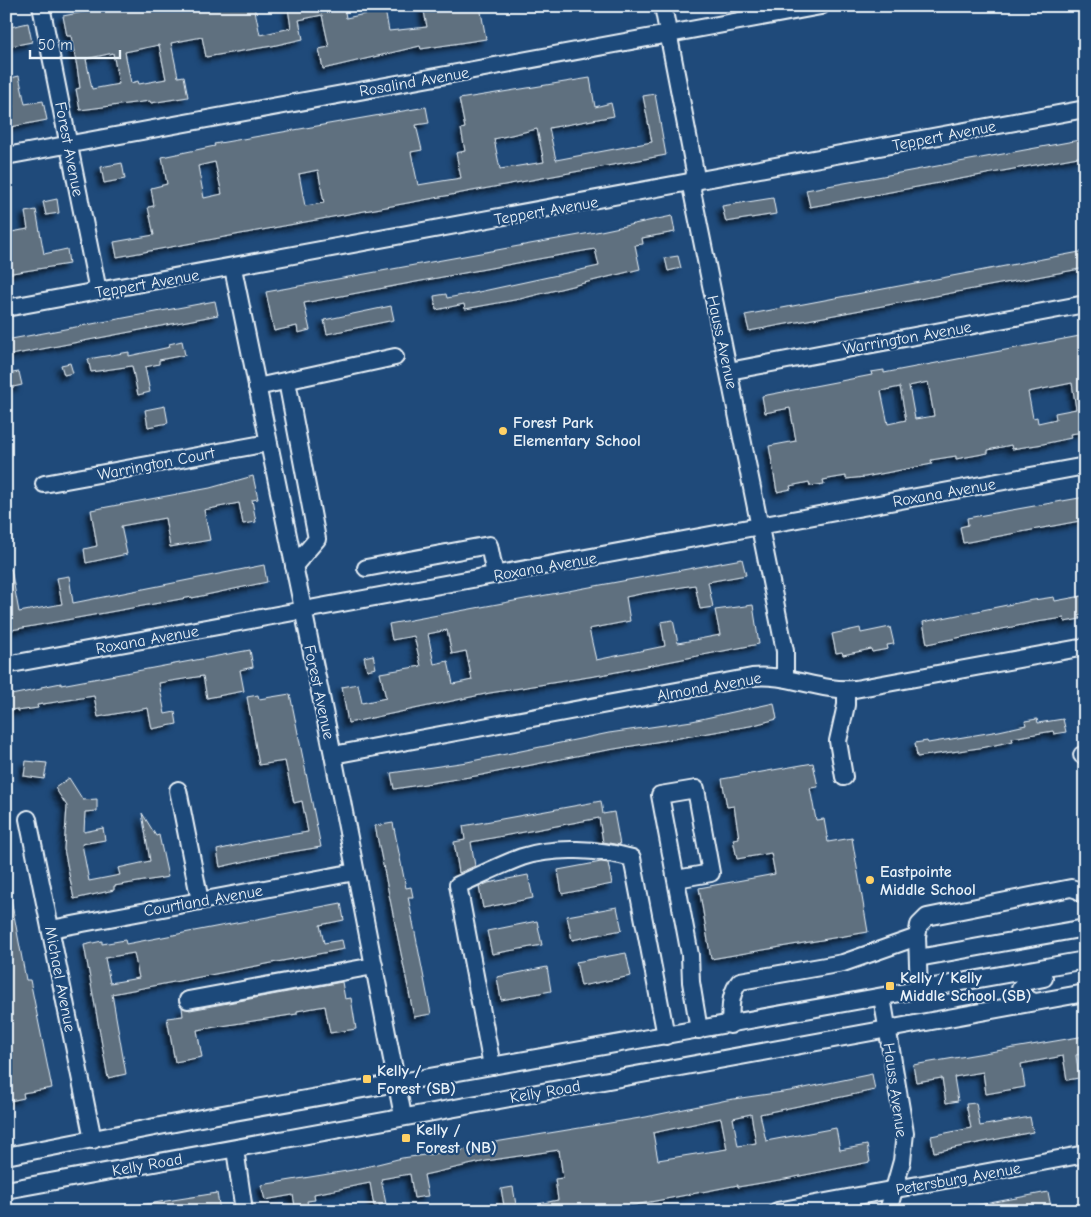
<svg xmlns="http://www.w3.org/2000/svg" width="1091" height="1217" viewBox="0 0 1091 1217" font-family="'Comic Neue',sans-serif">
	<defs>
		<filter id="shadow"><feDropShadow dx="-4.5" dy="4.5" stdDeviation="2.5" flood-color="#0009"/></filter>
	</defs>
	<rect width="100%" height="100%" fill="#1f4a7a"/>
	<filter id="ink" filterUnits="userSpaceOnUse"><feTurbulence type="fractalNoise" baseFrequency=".02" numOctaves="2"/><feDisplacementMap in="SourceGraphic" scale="10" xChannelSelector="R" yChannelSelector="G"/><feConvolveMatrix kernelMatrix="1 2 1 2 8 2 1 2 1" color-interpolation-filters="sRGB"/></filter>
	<g filter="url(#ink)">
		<g fill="#5e707f" stroke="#e8f1f8" fill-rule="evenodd" filter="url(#shadow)">
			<path d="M114,6H254L260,35L291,28L288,8L297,6H344L346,18L385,10L389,31L427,27L423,6H480L486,39L421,49L420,46L323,69L319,49L329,47L322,15L299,20L303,39L272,46L206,57L202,37L171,43L178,77L184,76L188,97L151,103L150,101L80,110L76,89L80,88L77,67L71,36H67L63,16ZM159,45L166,79L139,84L138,81L131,83L125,52ZM113,53L119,84L92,89L86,59Z"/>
			<path d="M28,23L32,42L6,47V28Z"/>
			<path d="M19,76L25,104L43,101L47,120L11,127L7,108L13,107L7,79Z"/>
			<path d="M590,78L595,107L611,103L614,116L549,128L556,160L652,142L643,96L655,94L666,155L117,257L114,242L154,235L148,207L154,206L151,188L167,184L162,157L215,146L214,144L426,107L429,123L416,125L422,150L411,152L418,185L442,181L461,178L456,153L465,151L461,129L465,128L459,99ZM537,129L544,162L500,169L494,139ZM215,162L222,194L204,198L198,166ZM318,170L324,203L305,206L299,174Z"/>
			<path d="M1085,139V155L1078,157L810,207L806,190Z"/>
			<path d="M122,163L125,179L104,183L101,167Z"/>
			<path d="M773,198L776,214L726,222L722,206Z"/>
			<path d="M57,199L59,213L46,215L43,202Z"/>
			<path d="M36,210L44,254L67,249L69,264L6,274V233L28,229L25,212Z"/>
			<path d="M672,216L675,232L642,238L643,244L635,245L640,269L520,299L465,309L464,304L436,310L434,296L446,294L447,298L474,293L599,266L595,249L544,258L304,303L310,330L298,333L297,326L274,331L266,292L596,232Z"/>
			<path d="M1085,251V268L749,331L745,315Z"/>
			<path d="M678,256L681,268L668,271L665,258Z"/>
			<path d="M215,301L218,315L6,356V340Z"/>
			<path d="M391,306L394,320L327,334L324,320Z"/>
			<path d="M1085,335V352L1079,353L1085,385V432L1070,434L1071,438L1043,444L1012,449L1011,445L988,450V453L956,459V456L931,460L932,464L865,477L846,479V476L823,480L824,484L810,486L809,482L790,486L791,489L777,492L769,446L796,441L790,408L765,413L762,396L872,375L871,372L884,370V373L894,371ZM928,382L934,416L915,419L909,386ZM1072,383L1076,409L1055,413L1056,419L1038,423L1037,417L1033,418L1028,392ZM900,387L906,420L888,424L881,391Z"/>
			<path d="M182,341L185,355L159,360V364L145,367L150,392L138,395L132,366L91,372L88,359L129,352V356L170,347L169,344Z"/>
			<path d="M70,363L73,373L64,375L61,365Z"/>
			<path d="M19,372L22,385L9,388L6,374Z"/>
			<path d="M165,406L168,423L148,427L145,410Z"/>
			<path d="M253,476L258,499L252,500L256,522L243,524L239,503L204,510L210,540L170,547L165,518L121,526L127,554L86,563L84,549L97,546L91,510L210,488Z"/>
			<path d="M1085,497V520L963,543L960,527L968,525L967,518Z"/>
			<path d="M742,559L746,575L708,582L713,607L700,609L695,585L645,593L626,597L630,621L589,629L596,660L665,646L661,622L673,620L678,643L720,635L715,610L753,605L759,644L601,675L490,693L348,723L342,687L358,684L362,703L386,698L380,673L421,666L414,636L392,640L389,624ZM447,630L452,654L466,651L472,680L453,684L448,661L434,664L428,634Z"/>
			<path d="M264,565L267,582L192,598V597L6,631V570L11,569L19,612L62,604L57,578L69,576L73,603Z"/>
			<path d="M1082,596L1085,614L1079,615L1080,619L1065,622L1064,618L1037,622L927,644L923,622L1027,601L1054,597L1055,601Z"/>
			<path d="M890,627L894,644L887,645L888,649L872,652L871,649L843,655L842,652L836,653L832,634L860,628L861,633Z"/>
			<path d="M250,650L253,667L240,670L244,691L207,698L203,676L159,683L165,714L175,712L177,724L152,729L148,708L98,717L94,696L37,705L38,708L17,711V709L6,711V696L41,689V687L61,683V685Z"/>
			<path d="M373,655L376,668L367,670L364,657Z"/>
			<path d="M290,694L321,847L273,855L220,867L217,850L264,839L308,832L302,801L294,803L285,761L259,765L247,697L258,695L259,699Z"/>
			<path d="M774,703L777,719L750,726L591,753L482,775L394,789L391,773L467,762L609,733L692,721Z"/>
			<path d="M1037,719L1038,723L1063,719L1066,732L1054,734L1053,731L1012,738L1013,741L986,747L917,757L915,743L927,741L928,743L999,731L1026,725L1025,721Z"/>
			<path d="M26,761L47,763L44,779L24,776Z"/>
			<path d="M813,763L818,787L810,788L816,820L824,819L828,842L852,838L868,932L711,959L699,888L775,874L771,853L737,859L733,839L739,838L734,806L727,807L722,779Z"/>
			<path d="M69,778L83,800L97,799V811L85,812L84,832L103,828L105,840L82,844L89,881L120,875L118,868L150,861L142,813L156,836L159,835L168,877L114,886V890L74,899L64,849L67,806L55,788Z"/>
			<path d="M601,801L603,814L614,812L620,845L603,842L599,818L471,842L475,866L459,873L454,842L465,840L463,826Z"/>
			<path d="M393,823L406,888L411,887L413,897H408L409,902L431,1014L414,1017L375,826Z"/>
			<path d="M601,862L608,863L612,884L562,894L558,870Z"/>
			<path d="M528,875L533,898L483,908L479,887L488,883Z"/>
			<path d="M11,899L26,980H30L52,1088L23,1093L24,1098L10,1101L6,1074V900Z"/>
			<path d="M341,903L344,920L320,925L324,943L342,940L344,949L112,994L126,1074L108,1078L84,945L102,941V944L125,940L126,944ZM134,953L139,978L110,983L105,958Z"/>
			<path d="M617,907L622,930L572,940L567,916Z"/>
			<path d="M537,921L542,945L492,954L487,931Z"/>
			<path d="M626,953L631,976L581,986L576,962Z"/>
			<path d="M547,967L551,991L501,1000L497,977Z"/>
			<path d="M342,982L345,999L351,998L356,1029L330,1033L325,1006L297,1011V1014L197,1030L202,1057L175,1062L167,1018L183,1016L182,1007L190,1010Z"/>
			<path d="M1085,1036V1053L1076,1055L1079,1078L1067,1080L1063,1056L1021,1064L1025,1087L986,1094L983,1072L954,1077L958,1101L946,1103L942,1078L916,1082L913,1065Z"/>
			<path d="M872,1074L875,1090L760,1114L766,1141L836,1128L840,1150L867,1145L870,1162L785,1179L738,1187V1185L604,1211H530L529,1206L558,1200L555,1179L563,1178L559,1150L486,1161L424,1175L428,1196L414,1198L410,1174L381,1179L386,1204L374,1206L370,1183L314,1194L315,1200L307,1201L309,1211H296L293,1195L265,1200L261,1185L353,1170L402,1158L463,1150L489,1143L646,1117L727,1100L790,1091ZM751,1114L756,1143L738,1146L733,1118ZM721,1118L727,1149L658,1160L653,1133Z"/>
			<path d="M976,1103L980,1126L1030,1117L1033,1132L934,1152L931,1136L971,1128L966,1104Z"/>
			<path d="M513,1187L517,1211H505L501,1189Z"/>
			<path d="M1048,1192L1051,1207L1030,1211H974V1206Z"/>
			<path d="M217,1193L220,1210L135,1211V1206Z"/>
		</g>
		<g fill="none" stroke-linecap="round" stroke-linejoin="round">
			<g stroke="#e8f1f8" stroke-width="20">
				<g id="minor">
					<path d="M41,6L98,291"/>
					<path d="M663,6L695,172L692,191L785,651V678"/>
					<path d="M6,156L821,6"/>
					<path d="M233,268L333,755L403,1116"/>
					<path d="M6,308L1085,109"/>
					<path d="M729,371L1085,304"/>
					<path d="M287,381L317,539L294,566"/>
					<path d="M257,387L395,357"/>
					<path d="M44,484L268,443"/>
					<path d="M366,568L489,545L495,575"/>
					<path d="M6,665L1085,466"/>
					<path d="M333,755L752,677C787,673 819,692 855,689L1085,647"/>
					<path d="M1082,755H1085"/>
					<path d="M844,777L838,741L846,705V690"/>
					<path d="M178,790L200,901"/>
					<path d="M28,819L93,1140"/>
					<path d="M676,879L711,873L696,789L660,795L690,955L691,982L699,1030"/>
					<path d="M51,929L355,872"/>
					<path d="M918,958L1085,928"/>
					<path d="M919,990L917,937L919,925L927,917L1071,888L1078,890L1085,895"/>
					<path d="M882,997L905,1133L902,1161L888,1211"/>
					<path d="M188,1000L374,966"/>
					<path d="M1034,1002L1024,997L1020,989L1024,982L1044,978"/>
					<path d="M730,1025C731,1009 729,994 740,981L843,963L917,937"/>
					<path d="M492,1066L458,885C479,876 500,865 522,857C555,846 599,849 632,858L666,1036"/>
					<path d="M235,1149L244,1211"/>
					<path d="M6,1156L206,1117L1085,960"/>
					<path d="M6,1190L1085,993"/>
					<path d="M777,1211L1080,1155"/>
				</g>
			</g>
			<use href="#minor" stroke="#1f4a7a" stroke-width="16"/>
		</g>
	</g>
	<g fill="#ffd166" stroke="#1f4a7a" stroke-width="2">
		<circle cx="503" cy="431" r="5"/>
		<circle cx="870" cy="880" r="5"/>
		<rect x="885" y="981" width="10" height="10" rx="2.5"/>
		<rect x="362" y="1074" width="10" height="10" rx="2.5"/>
		<rect x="401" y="1133" width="10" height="10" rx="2.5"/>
	</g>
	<g text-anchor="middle" stroke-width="4.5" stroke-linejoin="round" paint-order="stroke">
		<g font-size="16" fill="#e8f1f8" stroke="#1f4a7a">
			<text transform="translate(414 81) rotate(-10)" y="6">Rosalind Avenue</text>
			<text transform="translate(944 135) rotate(-11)" y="6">Teppert Avenue</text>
			<text transform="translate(70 149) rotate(79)" y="6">Forest Avenue</text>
			<text transform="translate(546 210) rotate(-10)" y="6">Teppert Avenue</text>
			<text transform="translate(147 283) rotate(-10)" y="6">Teppert Avenue</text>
			<text transform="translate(907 337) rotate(-10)" y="6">Warrington Avenue</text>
			<text transform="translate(723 342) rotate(78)" y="6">Hauss Avenue</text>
			<text transform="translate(156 463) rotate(-11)" y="6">Warrington Court</text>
			<text transform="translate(944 492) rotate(-10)" y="6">Roxana Avenue</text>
			<text transform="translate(545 566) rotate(-10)" y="6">Roxana Avenue</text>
			<text transform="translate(147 639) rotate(-10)" y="6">Roxana Avenue</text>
			<text transform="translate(709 686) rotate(-10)" y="6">Almond Avenue</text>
			<text transform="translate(320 692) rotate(78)" y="6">Forest Avenue</text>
			<text transform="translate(203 900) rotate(-10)" y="6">Courtland Avenue</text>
			<text transform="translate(61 979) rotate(79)" y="6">Michael Avenue</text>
			<text transform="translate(896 1090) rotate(82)" y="6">Hauss Avenue</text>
			<text transform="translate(545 1091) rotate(-10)" y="6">Kelly Road</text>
			<text transform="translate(147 1164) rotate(-10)" y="6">Kelly Road</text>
			<text transform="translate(958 1178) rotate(-10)" y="6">Petersburg Avenue</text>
		</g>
		<g font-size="16" font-weight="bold" fill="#e8f1f8" stroke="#1f4a7a" text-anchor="start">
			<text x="513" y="428">Forest Park<tspan x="513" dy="18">Elementary School</tspan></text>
			<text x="880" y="877">Eastpointe<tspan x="880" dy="18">Middle School</tspan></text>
			<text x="900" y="983">Kelly / Kelly<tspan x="900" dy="18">Middle School (SB)</tspan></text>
			<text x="377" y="1076">Kelly /<tspan x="377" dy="18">Forest (SB)</tspan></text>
			<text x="416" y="1135">Kelly /<tspan x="416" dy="18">Forest (NB)</tspan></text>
		</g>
	</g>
	<rect width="1091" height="1217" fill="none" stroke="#1f4a7a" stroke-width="25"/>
	<rect x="12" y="12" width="1066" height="1192" fill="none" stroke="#e8f1f8" stroke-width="2" filter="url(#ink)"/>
	<path d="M30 50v8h90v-8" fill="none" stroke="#e8f1f8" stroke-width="2.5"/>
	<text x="38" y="50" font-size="15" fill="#e8f1f8" stroke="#1f4a7a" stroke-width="4" paint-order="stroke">50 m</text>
</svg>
